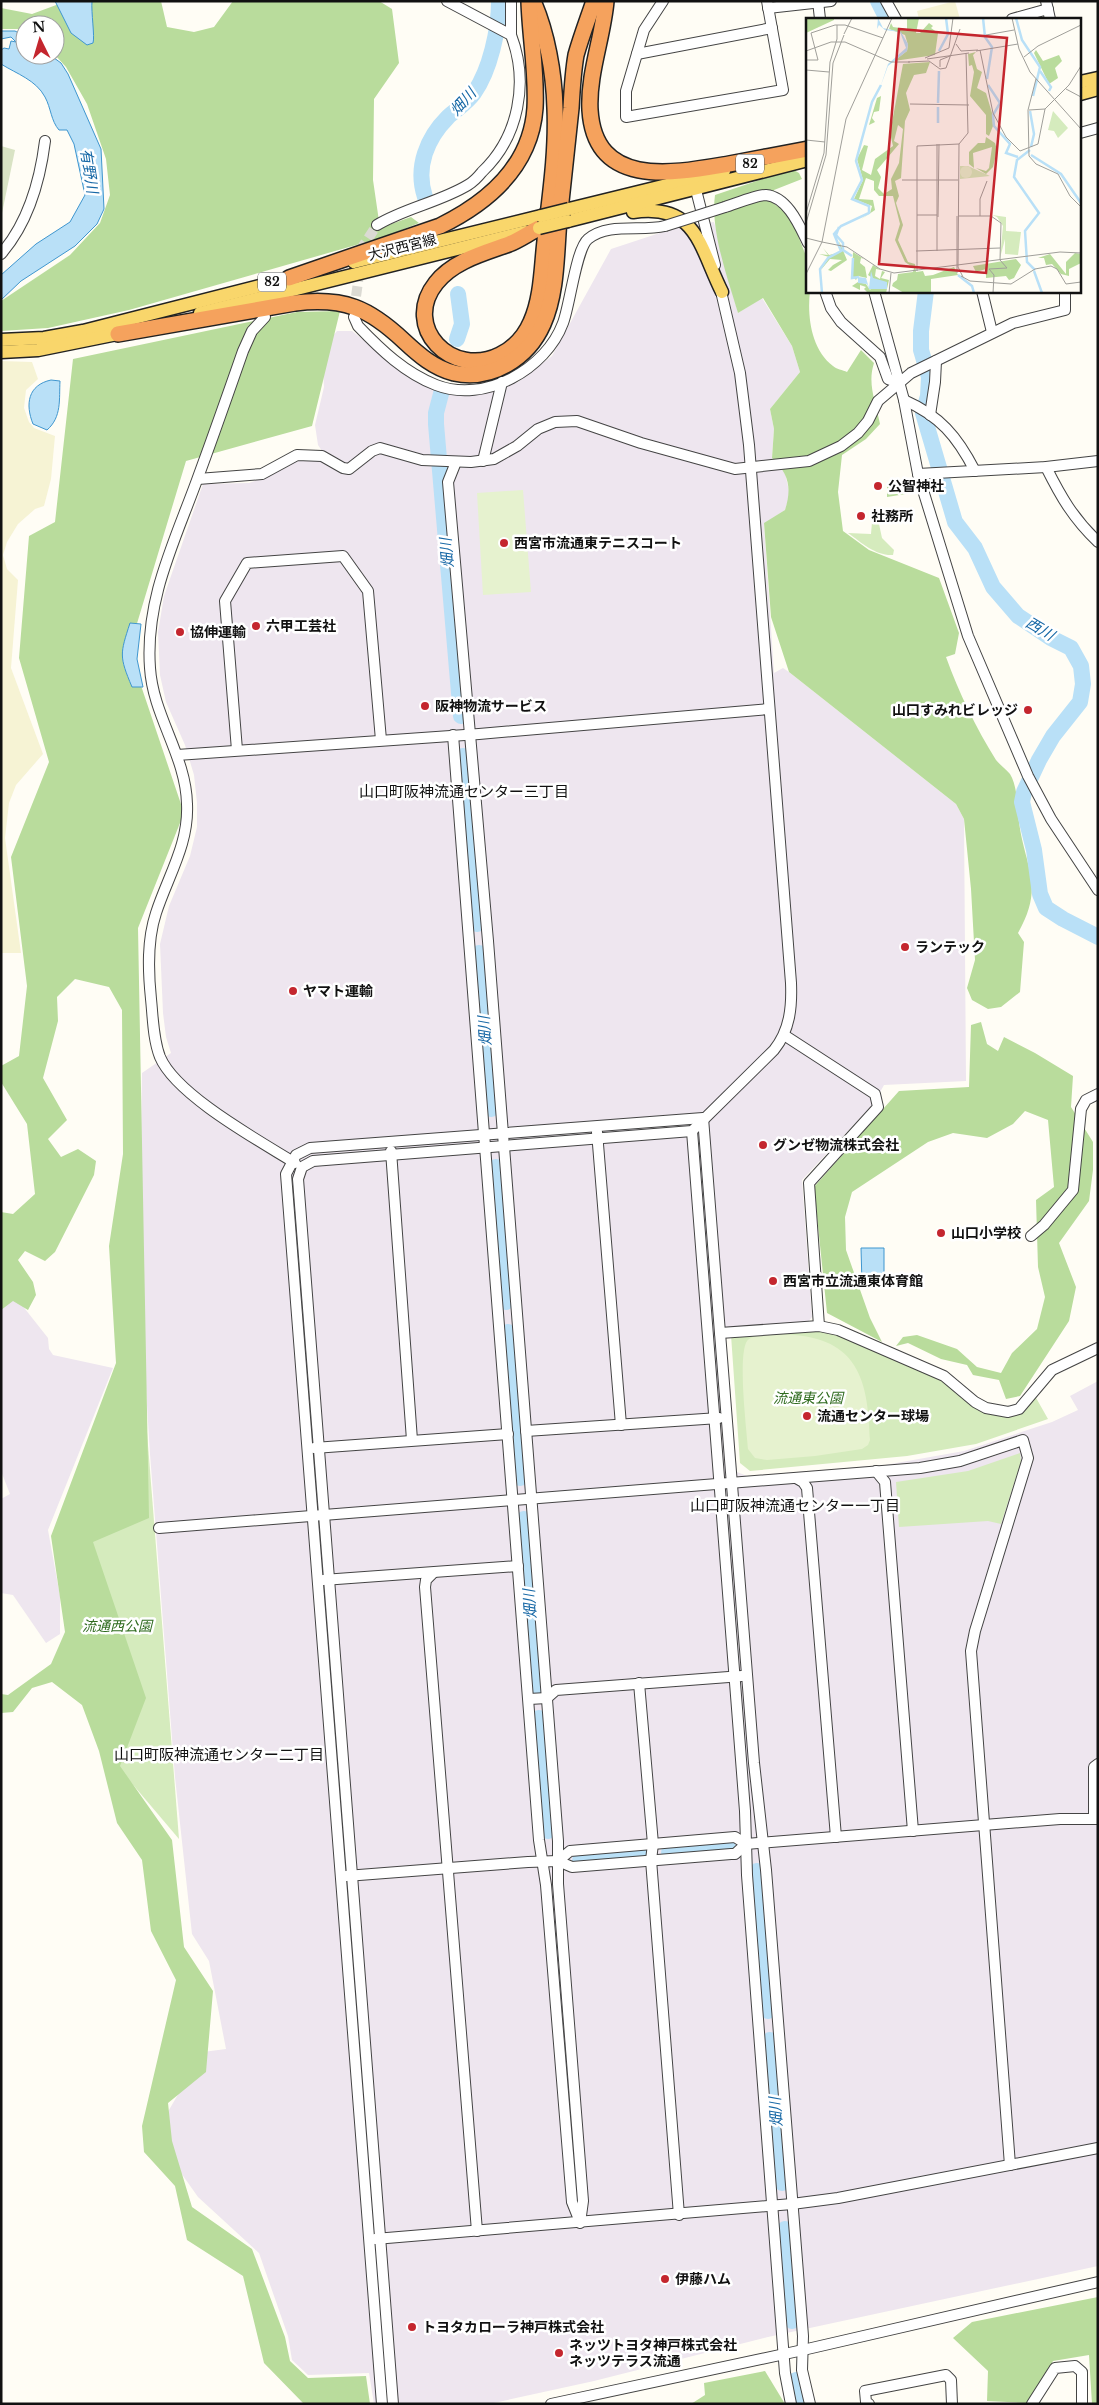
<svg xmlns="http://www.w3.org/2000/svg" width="1099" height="2405" viewBox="0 0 1099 2405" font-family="'Libre Baskerville','Noto Sans JP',serif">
	<rect width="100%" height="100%" fill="#fffdf5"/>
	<g fill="#eee6ef">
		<path d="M714,222L738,313L762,298L792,346L800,372L770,409L774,429L772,458L784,469L790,495L785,510L764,524L774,673L783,668L789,672L956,804L964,819L966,1081L884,1085L874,1103L802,1180L812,1317L807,1323L725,1328L737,1472L747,1476L885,1465L964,1451L1052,1422L1078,1410L1070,1396L1098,1381V2266L768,2337L594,2381L489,2404H374L369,2373L308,2375L292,2360L288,2336L259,2253L198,2197L174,2163L166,2115L203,2052L226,2049L209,1961L192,1934L175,1777L150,1454L139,1274L142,1073L171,1053L166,1037L163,1013L160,944L169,906L190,856L197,827V803L194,775L185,745L166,702L160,675L158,632L164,596L203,484L249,483L272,475L291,464L322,451L318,445L315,425L324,387L322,349L337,331H352L414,380L450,394L483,392L518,382L552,356L611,249L681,226Z"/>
		<path d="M14,1295L48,1338L49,1349L53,1355L113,1368L48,1530L60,1596V1634L46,1643L13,1595L1,1593V1499L10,1494L1,1471V1304Z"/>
	</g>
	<g fill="#f6f3d4">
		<path d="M955,1L960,19H919L917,11Z"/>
		<path d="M1,361L32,362L38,379L26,390L24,408L29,422L34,428L55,436L51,479L44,506L35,509L18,524L7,542L3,555L7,569L18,580L11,668L43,754L16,785L9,803L5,838L21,953H1Z"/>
	</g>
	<g fill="#d5ebbd">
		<path d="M872,522L879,524L882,538L894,550L893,555C876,556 862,543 848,533L871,534Z"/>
		<path d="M822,1329L839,1334L945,1380L1006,1416L1025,1411L1035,1396L1048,1419L976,1444L907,1456L750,1471L740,1463L731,1335Z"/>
		<path d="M123,1356H141L179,1839L107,1754L72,1641Z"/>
		<path d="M1020,1453L1021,1462L1001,1524L988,1521L899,1527L896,1482L968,1471Z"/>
	</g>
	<g fill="#b9dc9c">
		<path d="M67,1H161L167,27L194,32L214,27L233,1H379L392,9L399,63L374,99L373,180L380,228L411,217L419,223L384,237L129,310L48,328L1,331V301L70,255L100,223L110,195L106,159L87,104L66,67L55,55V25H25V34L18,29H1V8L32,14Z"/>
		<path d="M792,169L799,173L802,179L774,190L773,203L790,215L808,261V291H810C807,316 811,349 833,366C836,369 843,370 847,372L861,350L874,363C867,384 876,403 880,424L866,439L842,455L838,492L843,531L869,550L939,578L959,633L955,654L946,657C959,693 976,728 996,760C1000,765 1006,769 1010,774C1018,787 1017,808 1019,822C1025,868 1045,885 1018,933L1024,942L1020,992L1001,1007L988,1009L972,1000L967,988L975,960L971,889L964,819L956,804L789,672L771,617L764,523L785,510C792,488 789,474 772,458L774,429L770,409L800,372L792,346L763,298L738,313C728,279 710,230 715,195Z"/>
		<path d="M340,311L312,426L186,461L129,650L184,813L138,928L149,1518L93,1542L146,1698L120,1766L172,1840L184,1947L213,1991L206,2072L168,2103L172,2141L192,2207L252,2249L285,2337L290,2361L308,2378L366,2376L370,2404H307L303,2403L264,2363L243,2276L187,2240L175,2186L144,2152L142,2126L176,1980L151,1931L142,1860L117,1823L99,1751L82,1705L52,1682L32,1688L13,1712L1,1713V1694L8,1695L51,1664L65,1632L51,1536L116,1363L109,1246L123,1154L122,1010L109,987L75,979L57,997L58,1021L43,1078L67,1120L48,1139L61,1157L78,1149L96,1161L94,1175L55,1252L45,1261L25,1251L18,1260L33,1282L36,1295L28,1310L13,1301L1,1310V1212L13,1214L35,1194L27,1124L1,1082V1066L19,1056L27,986L11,857L49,762L19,658L29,536L55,522L73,359L297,312Z"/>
		<path d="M909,480L912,482V493L887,497V485Z"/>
		<path d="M981,1022L987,1044L998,1051L1004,1037L1035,1053L1073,1076L1071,1107L1093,1142V1170L1089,1201L1059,1243L1076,1287L1069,1321L1020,1396L1006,1399L999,1380L973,1375L967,1365L941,1359L908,1343L896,1346L903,1337L917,1335L957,1349L977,1367L1001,1373L1012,1353L1037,1329L1045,1297L1038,1267L1036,1200L1054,1187L1048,1120L1025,1111L1013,1124L987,1138L953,1133L928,1142L852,1192L845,1217L846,1250L870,1318L882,1342L827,1313L814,1187L899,1091L969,1087L971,1025Z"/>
		<path d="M1098,2297V2404H1092L1089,2355L1053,2361L1027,2403L987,2401L988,2371L953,2338L972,2322Z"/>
		<path d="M765,2371L785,2404H691L705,2395L704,2383Z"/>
	</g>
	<path fill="#d9e3c4" d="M1,146L15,150L1,218Z"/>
	<g fill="#e6f2cf">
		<path d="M523,490L531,592L483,595L477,493Z"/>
		<path d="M795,1335C861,1341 868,1385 870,1440L868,1445L862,1449L815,1456L767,1460L755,1458L748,1449C747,1433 736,1346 749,1339C761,1332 782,1335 795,1335Z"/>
	</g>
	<g fill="#b9e0f7" stroke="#3f96cf">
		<path d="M55,1H92C91,12 95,37 93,43L87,45L71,33Z"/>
		<path d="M1,31H15L25,36V55H50L61,63L68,74L101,149L104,209L97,224L75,246L21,281L1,300V275L36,244L70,222L85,195L74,144L67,130H59C51,121 51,108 45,97C36,80 17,74 1,64V50L4,48L9,49L11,41L16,42L11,37L1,39Z"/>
		<path d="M51,380L60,381C59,399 62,417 47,430L33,424C25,404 28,385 51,380Z"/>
		<path d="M130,623L141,624L137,659L143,687H132C119,656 120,654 130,623Z"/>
		<path d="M861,1248H884V1283H862Z"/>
	</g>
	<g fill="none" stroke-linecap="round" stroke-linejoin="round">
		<g stroke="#b9e0f7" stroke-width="16">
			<path d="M878,1L887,19"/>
			<path d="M425,197C415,167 427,138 448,117C457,109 467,103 474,93C490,70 499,30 499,1"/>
			<path d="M926,291L921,331V350L929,377L928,396L923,413L955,522L975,548L993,587L1018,616L1051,638L1071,648L1081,666L1083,684L1080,702L1053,736L1039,760L1024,792L1022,802L1034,850L1040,894L1046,908L1063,919L1098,937"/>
			<path d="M457,339L462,324L458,294"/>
			<path d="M442,390L436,413V424L461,716"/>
			<path d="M463,756L477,924"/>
			<path d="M479,953L491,1109"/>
			<path d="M496,1167L506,1302"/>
			<path d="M508,1332L520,1478"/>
			<path d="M524,1519L537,1689"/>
			<path d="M539,1718L548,1831"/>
			<path d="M669,1852L728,1847"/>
			<path d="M580,1860L640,1855"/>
			<path d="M757,1871L768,2011"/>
			<path d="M770,2040L782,2183"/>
			<path d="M785,2229L792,2321"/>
			<path d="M796,2380L802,2404"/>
		</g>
		<path stroke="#dbdad3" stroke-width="10" stroke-dasharray="10 5" stroke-linecap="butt" d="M354,311L363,246L377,225"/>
		<g stroke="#444" stroke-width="12">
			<g id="minor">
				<path d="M663,1L644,30L626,91V117L783,90L767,1"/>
				<path d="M818,1L820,19"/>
				<path d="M886,1L896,19"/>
				<path d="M1046,1L1050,19"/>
				<path d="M768,8L831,1"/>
				<path d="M1012,19L1048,9"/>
				<path d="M511,35V1"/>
				<path d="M637,54L772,28"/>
				<path d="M1080,133L1098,128"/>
				<path d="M694,182L715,265"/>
				<path d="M725,207C735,204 756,195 766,195C788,197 800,227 808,243"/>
				<path d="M377,225C405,208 440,202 468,185C473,182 478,177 482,172C519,137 529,82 511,35L447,1"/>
				<path d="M1,254C28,223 40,181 45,141"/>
				<path d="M825,291L831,308L841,322L880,357L888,379L899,383"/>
				<path d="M874,291L904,400L918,474L968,636L1028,776L1051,819L1098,890"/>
				<path d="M982,291L992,332"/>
				<path d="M265,317L252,331L243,351C228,394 213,437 197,480C174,543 145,600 150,668C153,716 186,756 187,804C189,844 168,876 156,913C147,940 148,970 151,999C153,1018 153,1039 160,1057C176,1095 258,1140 295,1163"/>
				<path d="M354,317L358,326C381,350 405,373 436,385C485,404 546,369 563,323C570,305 576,249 588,239C609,222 641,232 665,226"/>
				<path d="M904,400C940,416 957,436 975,471"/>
				<path d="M930,415L935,382L936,361"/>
				<path d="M483,461L502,382"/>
				<path d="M456,462L448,482L488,941L558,1841V1884L583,2201L580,2223"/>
				<path d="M1046,467C1061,497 1073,518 1098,542"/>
				<path d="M918,474L1046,467L1098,461"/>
				<path d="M198,479L262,474L297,455L322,456L343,468L349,469L372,451L380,448L422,460L471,462L494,459L517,446L538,429L555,422L577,421L641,443L735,469L809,461L841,446L858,433L868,421L878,401L911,373L1013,323L1065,310V291"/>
				<path d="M453,735L539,1840L546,1885L572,2202L580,2222"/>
				<path d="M237,750L225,601L247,563L343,556L368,591L381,740"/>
				<path d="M177,755L479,734L769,709"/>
				<path d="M784,1035L875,1094L878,1107L809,1183L819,1326"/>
				<path d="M692,1131L745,1811L747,1875L785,2373L791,2404"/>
				<path d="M597,1132L621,1425"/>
				<path d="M391,1151L412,1440"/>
				<path d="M1031,1236L1044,1225L1073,1190L1081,1109L1086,1100L1098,1094"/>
				<path d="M720,1333L819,1326L838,1330L944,1376L975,1402L986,1408L1008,1412L1019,1409L1052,1370L1098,1348"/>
				<path d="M526,1431L719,1418"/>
				<path d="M314,1448L508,1434"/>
				<path d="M876,1471L885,1482L913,1831"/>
				<path d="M796,1478L803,1482L807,1488L836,1837"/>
				<path d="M159,1528L920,1468L960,1461L1023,1440L1028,1458L975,1631L971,1651L1010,2165"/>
				<path d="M433,1573L426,1580L425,1587L477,2231"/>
				<path d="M323,1580L518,1566"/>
				<path d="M639,1683L653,1844L651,1860L679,2215"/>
				<path d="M529,1699L547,1698L556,1690L742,1676"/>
				<path d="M1094,1819V1767L1098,1764"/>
				<path d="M558,1861L570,1851L723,1838L735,1837L746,1844L1060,1819H1098"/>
				<path d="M346,1876L528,1862L558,1861L572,1867L731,1854H735L746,1844"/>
				<path d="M375,2239L792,2204L838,2198L1098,2148"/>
				<path d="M382,2404L286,1174L296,1155L310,1148L703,1118L754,1763L766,1870L803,2336L802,2370L810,2404"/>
				<path d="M393,2404L298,1179L302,1167L313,1161L692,1131L774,1050C790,1030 792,1007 791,983L749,445L740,373L720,287"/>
				<path d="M551,2404L803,2350L1098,2282"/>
				<path d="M869,2404L866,2402L865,2391L946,2375L951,2380L952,2404"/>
				<path d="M1032,2404L1055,2368L1075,2366L1082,2372V2404"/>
			</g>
		</g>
		<g stroke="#222" stroke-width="15">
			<g id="major">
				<path d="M1080,82L1098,78"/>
				<path d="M1080,94L1098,89"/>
				<path d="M569,209L724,171"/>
				<path d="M633,212C697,203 699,246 722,292"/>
				<path d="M568,221L808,160"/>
				<path d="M354,262L541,216"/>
				<path d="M200,313L525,232"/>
				<path d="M1,340L44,338L83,331L299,276"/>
				<path d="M1,352L38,350L127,332"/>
			</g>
		</g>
		<g stroke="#222" stroke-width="18">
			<g id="highway">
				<path d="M533,1C547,33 554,73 555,108C557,152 550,197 545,241C542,267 542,298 531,322C525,336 514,348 500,355C452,379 401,327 436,283C453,261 484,253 509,244C519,240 529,233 539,228"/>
				<path d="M606,1C603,37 588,74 590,110C595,190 676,173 729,164C755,159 782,154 808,149"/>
				<path d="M289,278L440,226C489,202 531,166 535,108C537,73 530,36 529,1"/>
				<path d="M118,334L295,303C344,297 369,308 404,341C419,355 434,368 454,373C492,381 528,358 543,324C557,293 556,254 559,220C563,183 567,145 571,108C572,90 573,72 576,55C581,37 588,19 594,1"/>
			</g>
		</g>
		<use href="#minor" stroke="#fff" stroke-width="10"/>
		<use href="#major" stroke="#f9d66b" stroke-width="12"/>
		<use href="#highway" stroke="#f5a25d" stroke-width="15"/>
		<g stroke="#444" stroke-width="12" stroke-linecap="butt">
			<path id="minor-bridge" d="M665,226L725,207"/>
		</g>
		<g stroke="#222" stroke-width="15" stroke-linecap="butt">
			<g id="major-bridge">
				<path d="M541,216L569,209"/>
				<path d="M539,228L568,221"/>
			</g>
		</g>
		<use href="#minor-bridge" stroke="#fff" stroke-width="10"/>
		<use href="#major-bridge" stroke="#f9d66b" stroke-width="12"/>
	</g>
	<g fill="#c4262e" stroke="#fff" stroke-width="2">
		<circle cx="878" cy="486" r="5"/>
		<circle cx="861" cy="516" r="5"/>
		<circle cx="504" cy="543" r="5"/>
		<circle cx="256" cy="626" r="5"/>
		<circle cx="180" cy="632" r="5"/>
		<circle cx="425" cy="706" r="5"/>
		<circle cx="1028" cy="710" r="5"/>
		<circle cx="905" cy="947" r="5"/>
		<circle cx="293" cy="991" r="5"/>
		<circle cx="763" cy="1145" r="5"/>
		<circle cx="941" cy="1233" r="5"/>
		<circle cx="773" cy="1281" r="5"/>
		<circle cx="807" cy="1416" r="5"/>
		<circle cx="665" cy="2279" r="5"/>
		<circle cx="412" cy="2327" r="5"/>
		<circle cx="559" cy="2353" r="5"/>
	</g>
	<g text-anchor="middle" stroke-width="5" stroke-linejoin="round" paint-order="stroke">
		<g fill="#fff" stroke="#585858" stroke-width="1">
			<rect x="736" y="154.5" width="28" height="19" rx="4"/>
			<rect x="258" y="272.5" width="28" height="19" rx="4"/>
		</g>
		<g font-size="12" font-weight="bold" fill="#111">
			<text x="750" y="168">82</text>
			<text x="272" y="286">82</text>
		</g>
		<g font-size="14" fill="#111" stroke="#fff">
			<text transform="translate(402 247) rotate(-14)" y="5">大沢西宮線</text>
		</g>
		<g font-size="14" font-weight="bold" fill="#111" stroke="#fff" text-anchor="start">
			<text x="888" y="491">公智神社</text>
			<text x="871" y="521">社務所</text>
			<text x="514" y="548">西宮市流通東テニスコート</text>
			<text x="266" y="631">六甲工芸社</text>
			<text x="190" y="637">協伸運輸</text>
			<text x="435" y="711">阪神物流サービス</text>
			<text x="1018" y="715" text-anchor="end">山口すみれビレッジ</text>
			<text x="915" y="952">ランテック</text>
			<text x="303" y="996">ヤマト運輸</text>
			<text x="773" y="1150">グンゼ物流株式会社</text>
			<text x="951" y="1238">山口小学校</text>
			<text x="783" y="1286">西宮市立流通東体育館</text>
			<text x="817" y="1421">流通センター球場</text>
			<text x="675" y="2284">伊藤ハム</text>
			<text x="422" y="2332">トヨタカローラ神戸株式会社</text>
			<text x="569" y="2350">ネッツトヨタ神戸株式会社<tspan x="569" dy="16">ネッツテラス流通</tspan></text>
		</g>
		<g font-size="14" font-style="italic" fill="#2f6b1f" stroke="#fff">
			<text x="808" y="1403">流通東公園</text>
			<text x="117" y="1631">流通西公園</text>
		</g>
		<g font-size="15" font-style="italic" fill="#1768a6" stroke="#fff">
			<text transform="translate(463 102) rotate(-48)" y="5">畑川</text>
			<text transform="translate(89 171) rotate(81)" y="5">有野川</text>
			<text transform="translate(447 553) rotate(-95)" y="5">畑川</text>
			<text transform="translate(1040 629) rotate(31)" y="5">西川</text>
			<text transform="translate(485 1031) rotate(-94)" y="5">畑川</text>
			<text transform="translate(530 1604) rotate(-94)" y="5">畑川</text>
			<text transform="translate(776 2112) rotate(-94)" y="5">畑川</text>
		</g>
		<g font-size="15" fill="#111" stroke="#fff">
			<text x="464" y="797">山口町阪神流通センター三丁目</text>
			<text x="795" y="1511">山口町阪神流通センター一丁目</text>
			<text x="219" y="1760">山口町阪神流通センター二丁目</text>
		</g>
	</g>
	<g transform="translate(806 18)">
		<rect width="275" height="275" fill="#fffdf5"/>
		<path d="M247,93L262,110L252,120L248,113L242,112ZM154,148H162L184,158L154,161ZM186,197L200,199V213L215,214L212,237L199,236V221L194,240L197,208L191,199Z" fill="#d5ebbd"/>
		<path d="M0,0H28V2L0,15ZM101,0H113L110,15H114L123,5L127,8L125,10L132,15L129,37L88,43L101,33L102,27L99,17L83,11L85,5L87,9L101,11ZM230,32L237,43L253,37L256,43L249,50L252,60L243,66L228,35ZM170,34L167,37L171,51L176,54L171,70L180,75L186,95L187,108L183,118L180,116V97L164,78L168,54L166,47L163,48L162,36ZM124,44L120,55L108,57L100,75L104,92L99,103L95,160L89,163L93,178L90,185L97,207L92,222L102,244L109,246L110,254L117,253L119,258L127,257L148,249L152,257L125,261V275H98L86,268L87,265L91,262L92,256L107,254L108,250L99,244L89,222L94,206L87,178H73L68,172V163L60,160L53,181L67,182L69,192L54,202L64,195L66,188L48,181L57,162L51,141L58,127L62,128L56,152L65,157L69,141L87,128L84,115L97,46ZM92,107L97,111L93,145L85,161L86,171L78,176L72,170L75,159L71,152L93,126L88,123ZM75,78L73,93L68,94L66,100L69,104L63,107L71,80ZM180,119L189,125L191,132L187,149L180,156L170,150L180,153L183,150L186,129L167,135L168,150L163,146V134L172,125H179ZM33,223L41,242L25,253L22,252L27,247L36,242L24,241L14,253L23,239L13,236L22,237L17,230L23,237L35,234ZM47,234L58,241L55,240L54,245L59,249L61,260L52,258L50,262L46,258ZM269,235L275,236V245L263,251V258L255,256L246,246L240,247L238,240H232L244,236L260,256V244ZM210,241L215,247L208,260L203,262L200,258L180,260V251L170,254L167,248ZM67,247L75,252L70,251L69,258L74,261L76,253L79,254L75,260L83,262L80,275H62L58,271L60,269L54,267V272L46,268L52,264L60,266L64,272L66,269L68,261L62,257Z" fill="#b9dc9c" fill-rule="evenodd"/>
		<path d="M154 154a6 6 0 1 1 12 0a6 6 0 1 1-12 0Z" fill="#e6f2cf"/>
		<path d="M72,0L77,10L95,14L102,26L101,33L82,48L74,70L82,46L100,30L94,14L79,12L73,7L71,11ZM65,253L67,260L81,264V271H63L61,266L52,265V259L60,260L63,270Z" fill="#b9e0f7"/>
		<path fill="none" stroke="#b9e0f7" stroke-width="2.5" d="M177,0L179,19L186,29L181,61M210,0L216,22L234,49L227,78M133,33L142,16L140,0M234,53L245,69L243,73M182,67L194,85L187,97L188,108L204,126L200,135L212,139M132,85L133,53M224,93L228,116L225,129M132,105V89M224,132L211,142L208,159L233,195L219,213L221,244L229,252M225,137L255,156L275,185M33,209L30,217L37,225V232L46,238M47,240L46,260L53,259M228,253L236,275M152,257L166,268L168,275M16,275L14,251L22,240L35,233L28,216L35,208L63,195V188L46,181L56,162L50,143L66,84L75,67"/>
		<path fill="none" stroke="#a09f9a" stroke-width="1" d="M206,0L213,31L224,54L275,111M38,16L46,0M180,17L208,12M150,26L155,33L172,32M174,32L187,95L200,119L214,133L232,126L239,91L263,67L275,48M0,33L25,24H39L85,44H104M170,33L212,26M218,39L232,28L275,7M119,40L143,30L147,0M121,41L163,35M0,42H12L5,15L29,7H39L77,20M102,44L123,43L134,51L140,50L154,11M134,49V42L144,38M0,52L23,54M230,61L222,92L223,138L230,146L252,156L264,178L275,189M260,71L275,79M104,86L163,87M223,92L239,91M0,122L19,124M131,126V233M153,126L162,115L160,35M96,162H152M0,195L18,135L24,44L31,21V7M111,197H131M151,198V255M152,198H185L195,205L194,242L201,250L183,251L188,257L187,275M174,198V181L181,163M132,199L133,126M0,205L20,137L27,45L38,17M0,220L16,224M16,224L41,229L74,251L88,255L254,234L275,235M110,233L194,230M111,253V128L153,126L152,249L157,259M0,256L16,224L40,101L86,0M155,258L164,263L205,266L229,251L245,248L251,251L260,266L275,264M83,275L85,255"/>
		<path fill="#c4262e" fill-opacity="0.15" stroke="#c4262e" stroke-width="2.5" d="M93,11L201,20L180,255L73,246Z"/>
		<rect width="275" height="275" fill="none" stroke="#111" stroke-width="2.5"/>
	</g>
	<rect width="1099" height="2405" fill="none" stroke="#111111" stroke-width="5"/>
	<g transform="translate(40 40) rotate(355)"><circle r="24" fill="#ffffff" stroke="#a0a0a0"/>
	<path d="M0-4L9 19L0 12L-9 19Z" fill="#c4262e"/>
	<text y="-8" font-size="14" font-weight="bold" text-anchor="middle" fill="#111111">N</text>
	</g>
</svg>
